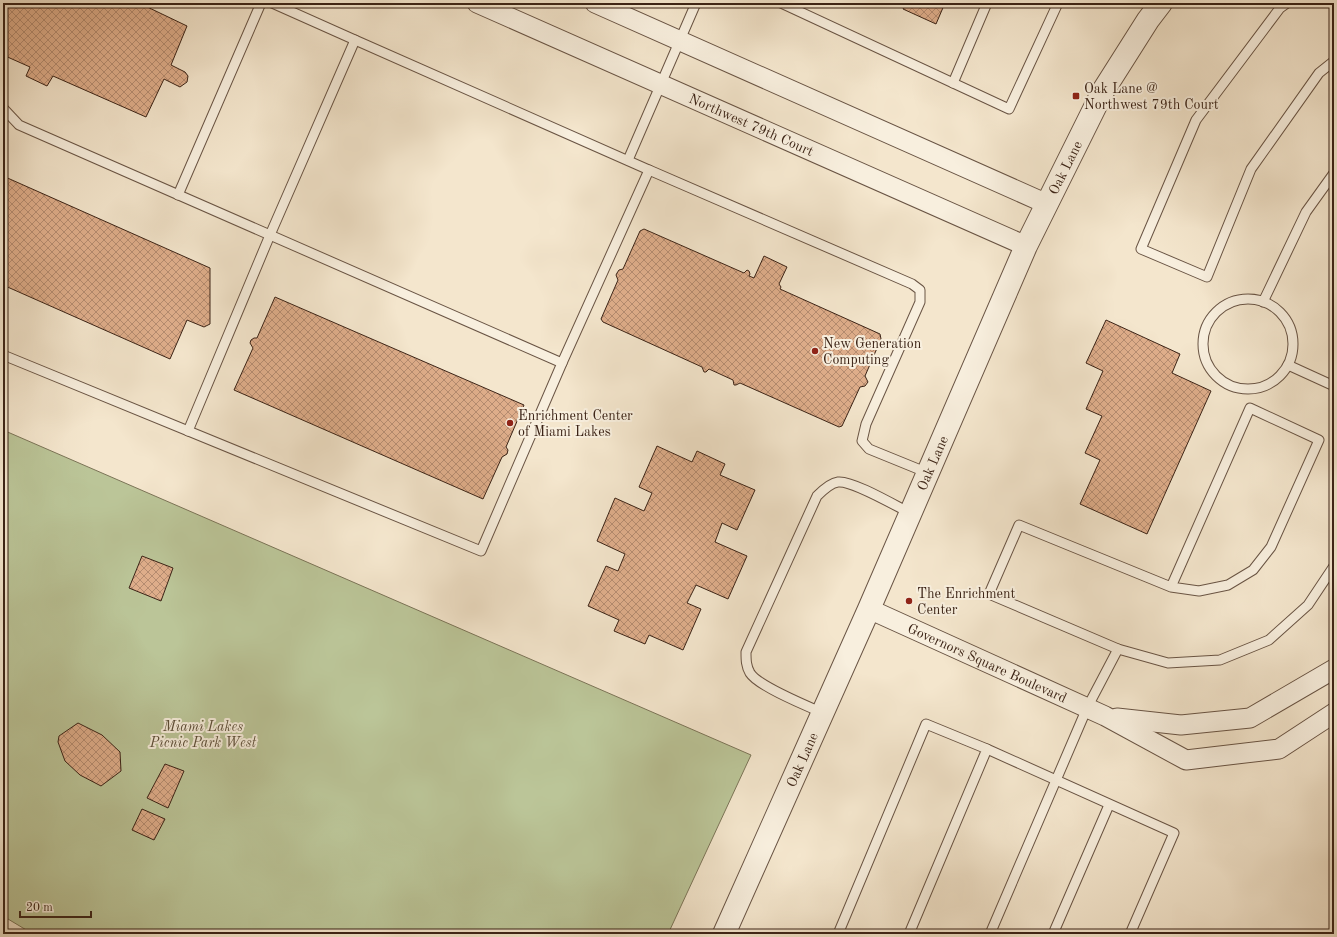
<svg xmlns="http://www.w3.org/2000/svg" width="1337" height="937" viewBox="0 0 1337 937" font-family="'Old Standard TT',serif">
	<defs>
		<pattern id="building-cross-hatch" width="8" height="8" patternUnits="userSpaceOnUse"><rect width="8" height="8" fill="#dead8a"/><path d="M0 0l8 8M0 8l8-8" fill="none" stroke="#b58c70"/></pattern>
	</defs>
	<rect width="100%" height="100%" fill="#f4e6cd"/>
	<filter id="stains"><feTurbulence type="fractalNoise" baseFrequency=".005" numOctaves="4"/><feColorMatrix values="0 0 0 0 .2 0 0 0 0 .09 0 0 0 0 .02 0 0 0 .5 -.17"/></filter>
	<radialGradient id="worn" r=".72"><stop offset=".6" stop-color="#630" stop-opacity="0"/><stop offset="1" stop-color="#630" stop-opacity=".3"/></radialGradient>
	<path fill="#bbc598" stroke="#7b7457" d="M3,430L751,755L668,934H33L3,916Z"/>
	<g fill="url(#building-cross-hatch)" stroke="#3b2316">
		<path d="M3,3H139L187,26L171,65L185,72L188,76L187,82L180,87L164,79L146,117L53,76L47,86L26,76L30,67L3,55Z"/>
		<path d="M906,3H945L936,24L903,9Z"/>
		<path d="M3,176L210,268V324L204,327L187,320L170,359L3,285Z"/>
		<path d="M644,229L744,273L747,270L749,271L750,274L749,276L754,278L764,256L787,267L779,284L781,287L780,289L880,334L881,339L865,376L868,382L865,386L860,387L842,426L839,427L740,383L736,385H734L733,380L709,369L706,372H704L702,367L603,322L601,319L618,280L616,275L617,273L619,270L623,269L640,231Z"/>
		<path d="M275,297L524,405L506,447L508,450L507,454L502,457L483,499L234,390L253,348L250,343L251,340L254,338H257Z"/>
		<path d="M1106,320L1180,354L1172,373L1211,391L1147,534L1080,504L1100,460L1085,453L1102,416L1086,409L1103,371L1086,363Z"/>
		<path d="M657,446L692,462L697,451L725,464L720,475L755,490L737,530L722,523L715,542L747,556L728,599L696,585L687,603L701,609L683,650L649,635L645,644L614,631L619,620L588,606L606,566L618,571L625,554L597,541L615,498L644,511L652,493L639,487Z"/>
		<path d="M142,556L173,568L161,601L129,588Z"/>
		<path d="M78,723L102,735L120,752L121,771L101,786L80,775L65,761L58,742L59,736Z"/>
		<path d="M165,764L184,771L168,808L147,798Z"/>
		<path d="M142,809L165,819L154,840L132,830Z"/>
	</g>
	<g fill="none" stroke-linecap="round" stroke-linejoin="round">
		<g stroke="#695444" stroke-width="11">
			<g id="service">
				<path d="M781,3L1009,109L1058,3"/>
				<path d="M1287,3L1280,8L1196,120L1141,249L1207,277L1251,169L1319,73L1334,61"/>
				<path d="M355,40L649,170"/>
				<path d="M953,83L987,3"/>
				<path d="M3,108L19,125L562,363L649,170L912,284L920,290V302L866,424L862,441L869,449L928,473"/>
				<path d="M628,160L696,3"/>
				<path d="M178,195L261,3"/>
				<circle cx="1248" cy="344" r="45"/>
				<path d="M1263,302L1306,212L1334,173"/>
				<path d="M3,355L481,551L562,363"/>
				<path d="M1288,365L1334,386"/>
				<path d="M188,431L270,235L355,40L272,3"/>
				<path d="M1118,649L989,594L1019,525L1171,587L1199,591L1228,585L1253,570L1271,547L1319,440L1250,408L1171,587"/>
				<path d="M823,713C807,706 758,686 750,673C746,666 746,660 746,652L817,496C822,491 830,483 838,482C852,480 896,506 910,513"/>
				<path d="M987,749L1174,833L1130,934"/>
				<path d="M838,934L926,724L987,749L909,934"/>
				<path d="M990,934L1087,708L1118,649L1168,663L1220,660L1269,640L1308,605L1334,566"/>
				<path d="M1053,934L1109,805"/>
			</g>
		</g>
		<g stroke="#695444" stroke-width="21">
			<g id="minor">
				<path id="s1" d="M477,3L1026,246"/>
				<path d="M595,3L1047,204"/>
				<path id="s2" d="M869,609L1105,716L1186,760L1279,749L1334,713"/>
				<path d="M1117,718L1181,725L1250,718L1334,669"/>
			</g>
		</g>
		<g stroke="#695444" stroke-width="24">
			<g id="tertiary">
				<path id="s3" d="M724,934L869,609L1026,246L1103,91L1148,20L1161,3"/>
			</g>
		</g>
		<use href="#service" stroke="#f8efde" stroke-width="9"/>
		<use href="#minor" stroke="#f8efde" stroke-width="19"/>
		<use href="#tertiary" stroke="#f8efde" stroke-width="22"/>
	</g>
	<g fill="#8f2418" stroke="#f8efde" stroke-width="1.5">
		<rect x="1072" y="92" width="8" height="8" rx="2"/>
		<circle cx="815" cy="351" r="4"/>
		<circle cx="510" cy="423" r="4"/>
		<circle cx="909" cy="601" r="4"/>
	</g>
	<g text-anchor="middle" stroke-width="4" stroke-linejoin="round" paint-order="stroke">
		<g font-size="14" fill="#3b2316" stroke="#f8efde" text-anchor="start">
			<text x="1084" y="93">Oak Lane @<tspan x="1084" dy="16">Northwest 79th Court</tspan></text>
			<text x="823" y="348">New Generation<tspan x="823" dy="16">Computing</tspan></text>
			<text x="518" y="420">Enrichment Center<tspan x="518" dy="16">of Miami Lakes</tspan></text>
			<text x="917" y="598">The Enrichment<tspan x="917" dy="16">Center</tspan></text>
		</g>
		<g font-size="14" fill="#3b2316" stroke="#f8efde">
			<text dy="5" stroke="none"><textPath href="#s1" startOffset="300">Northwest 79th Court</textPath></text>
			<text dy="5" stroke="none"><textPath href="#s3" startOffset="839">Oak Lane</textPath></text>
			<text dy="5" stroke="none"><textPath href="#s3" startOffset="515">Oak Lane</textPath></text>
			<text dy="5" stroke="none"><textPath href="#s2" startOffset="130">Governors Square Boulevard</textPath></text>
			<text dy="5" stroke="none"><textPath href="#s3" startOffset="191">Oak Lane</textPath></text>
		</g>
		<g font-size="14" font-style="italic" fill="#5b4c36" stroke="#f8efde">
			<text x="203" y="731">Miami Lakes<tspan x="203" dy="16">Picnic Park West</tspan></text>
		</g>
	</g>
	<rect width="1337" height="937" fill="none" stroke="#f4e6cd" stroke-width="16"/>
	<rect x="4" y="4" width="1329" height="929" fill="none" stroke="#3b2316" stroke-width="2"/>
	<rect x="8" y="8" width="1321" height="921" fill="none" stroke="#3b2316"/>
	<path d="M20 911v6h71v-6" fill="none" stroke="#3b2316" stroke-width="2"/>
	<text x="26" y="911" font-size="12" fill="#3b2316" stroke="#f8efde" stroke-width="3" paint-order="stroke">20 m</text>
	<rect width="100%" height="100%" filter="url(#stains)"/>
	<rect width="100%" height="100%" fill="url(#worn)"/>
</svg>
